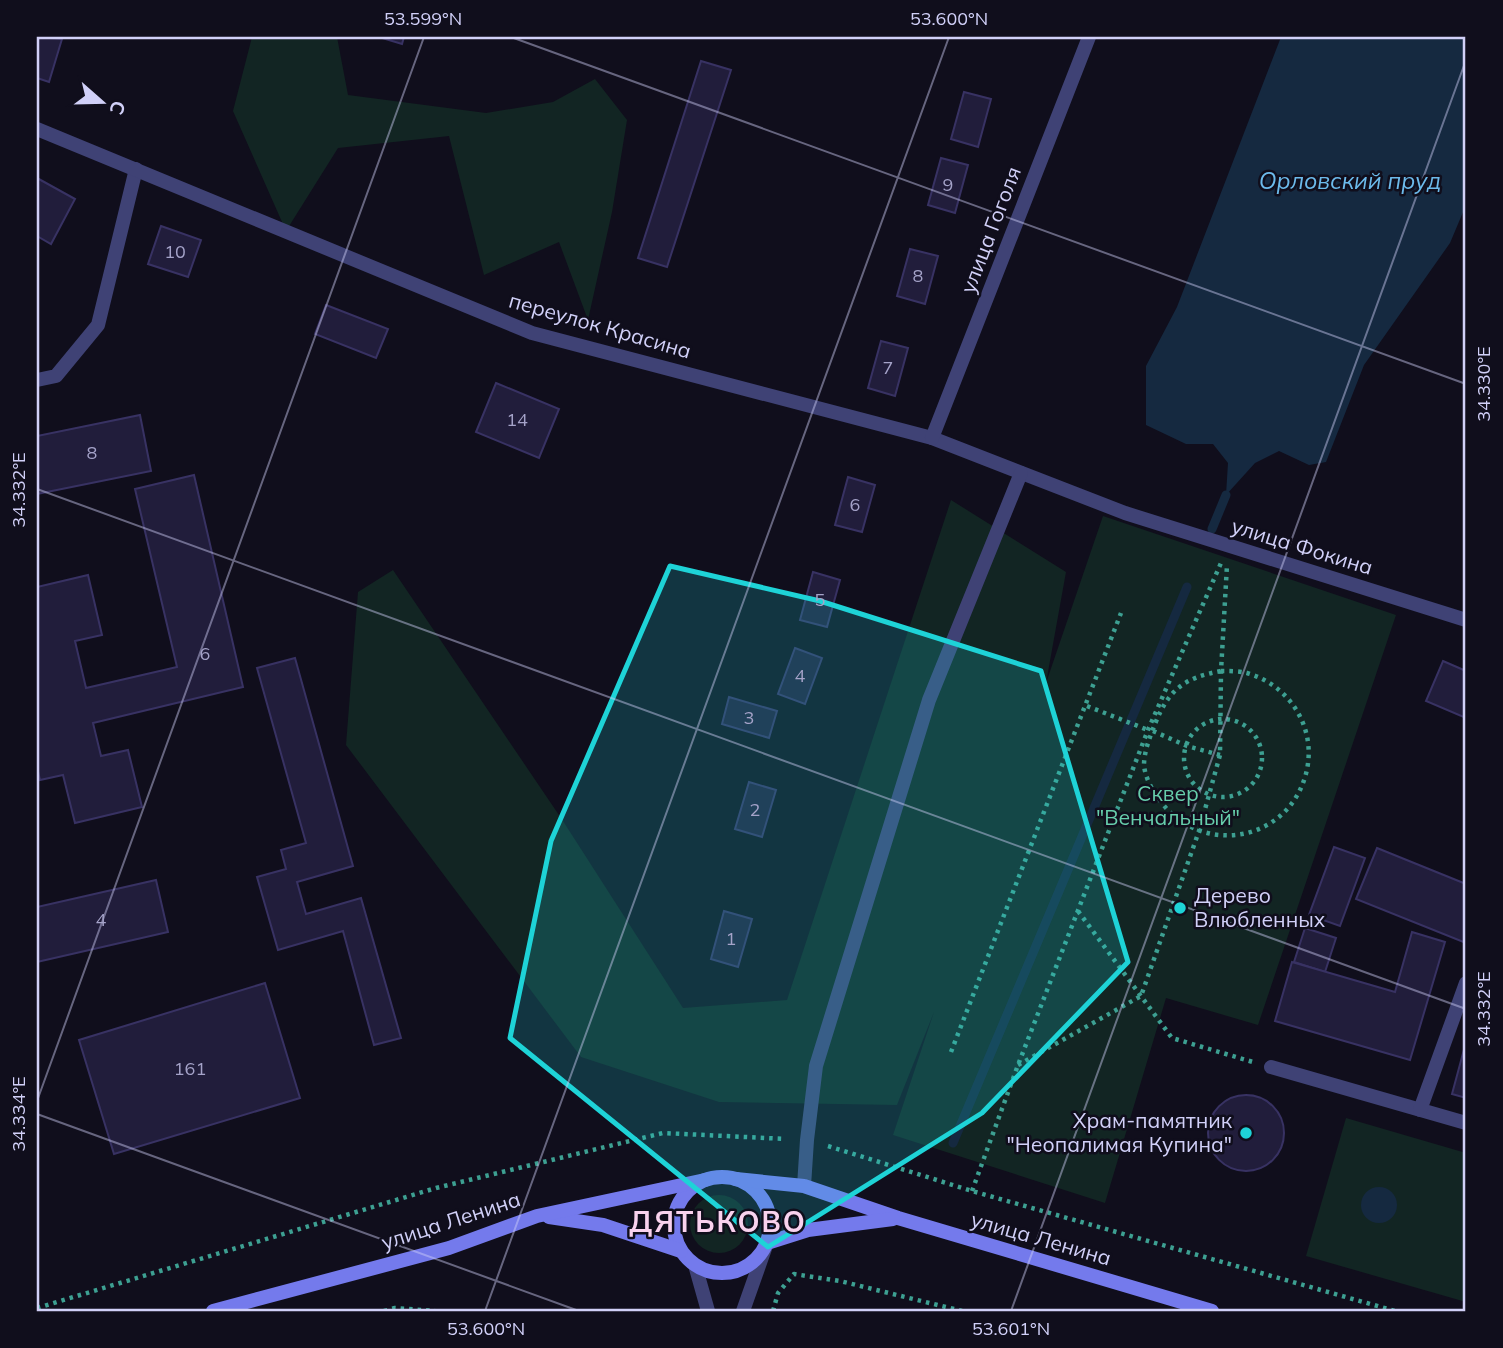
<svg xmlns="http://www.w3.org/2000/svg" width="1503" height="1348" viewBox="0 0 1503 1348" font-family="Mulish,sans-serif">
	<rect width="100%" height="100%" fill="#100e1c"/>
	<g fill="#122523">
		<path d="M252,37H337L348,95L486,113L553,102L595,79L627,120L612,212L588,320L559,242L484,275L449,136L338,148L286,231L233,111Z"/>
		<path d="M951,500L1066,572L1046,683L1103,516L1396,615L1258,1025L1166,998L1105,1203L893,1135L934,1012L897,1105L719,1102L581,1057L346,745L358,592L393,570L563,821L683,1008L787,1000Z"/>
		<path d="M1346,1118L1466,1153V1302L1306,1256Z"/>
		<circle cx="719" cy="1224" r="29"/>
	</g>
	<g fill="#152940">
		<path d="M1281,37H1466V205L1450,243L1364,365L1326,462L1309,465L1279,451L1255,463L1226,495L1228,463L1213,444H1186L1146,425V366L1177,307Z"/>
		<circle cx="1379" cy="1205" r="18"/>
	</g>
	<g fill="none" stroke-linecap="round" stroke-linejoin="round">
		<g stroke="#152940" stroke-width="9">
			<path d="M1212,529L1226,495"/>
			<path d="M953,1143L1187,587"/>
		</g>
	</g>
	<g fill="#211d3b" stroke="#383263" stroke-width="2">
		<path d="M37,37L62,39L49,82L37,78Z"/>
		<path d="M379,37H404L402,44Z"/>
		<path d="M701,61L731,70L667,267L638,258Z"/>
		<path d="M964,92L991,99L978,147L951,139Z"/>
		<path d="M941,158L968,165L955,213L928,205Z"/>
		<path d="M37,178L75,199L51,244L37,236Z"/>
		<path d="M161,226L201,240L188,277L148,264Z"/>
		<path d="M910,249L938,256L925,304L897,296Z"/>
		<path d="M326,305L388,329L376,358L315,334Z"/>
		<path d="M881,341L908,348L895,396L868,388Z"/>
		<path d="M496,383L559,409L539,458L476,432Z"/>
		<path d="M140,415L151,471L37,494V436Z"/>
		<path d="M194,475L243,687L93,723L101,756L128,750L142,807L75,823L63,775L40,780L37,767V587L88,575L102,635L75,641L86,688L177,667L135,489Z"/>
		<path d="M848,477L875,485L862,532L835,525Z"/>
		<path d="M813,572L840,580L827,627L800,620Z"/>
		<path d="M795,648L822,658L805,704L778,694Z"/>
		<path d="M295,658L353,866L297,882L306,914L361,898L401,1038L374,1045L343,931L278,950L257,877L286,869L281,850L306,843L257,668Z"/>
		<path d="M1443,661L1466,671V718L1426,701Z"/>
		<path d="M729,697L777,711L769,738L722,724Z"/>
		<path d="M749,782L776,790L762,837L735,829Z"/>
		<path d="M1334,847L1365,858L1340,926L1309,915Z"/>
		<path d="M1377,848L1466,884V943L1356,899Z"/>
		<path d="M156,880L168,932L37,962V907Z"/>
		<path d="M724,911L752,919L738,967L711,959Z"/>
		<path d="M1305,928L1336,938L1325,972L1294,962Z"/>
		<path d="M1412,932L1445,942L1410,1060L1275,1021L1292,962L1395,992Z"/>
		<path d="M265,983L300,1098L114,1154L79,1040Z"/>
		<path d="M1466,1042V1098L1452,1094Z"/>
		<circle cx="1246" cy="1133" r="38"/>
	</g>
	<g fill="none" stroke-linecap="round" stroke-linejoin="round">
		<g stroke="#3da092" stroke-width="4.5" stroke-dasharray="3.5 5" stroke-linecap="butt">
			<path d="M1221,671C1229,671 1239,671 1247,673C1292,686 1319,732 1305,777C1285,844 1198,856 1159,799C1152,790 1145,777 1144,765C1144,752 1150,736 1155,724C1169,689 1184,678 1221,671Z"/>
			<path d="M1087,706L1148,730"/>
			<circle cx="1223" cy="758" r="39"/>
			<path d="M1153,731L1187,746L1220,755"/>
			<path d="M1078,911L1172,1038L1253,1062"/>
			<path d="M951,1052L1121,613"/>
			<path d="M1018,1065L1141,996L1199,831L1220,755L1221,671L1227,565"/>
			<path d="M828,1146L972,1191L1395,1311"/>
			<path d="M972,1191L1018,1065L1148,730L1221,563"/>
			<path d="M37,1308L436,1188L663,1133L786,1139"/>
			<path d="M384,1311L395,1308L435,1311"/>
			<path d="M773,1311L778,1293L794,1274L840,1281L962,1311"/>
		</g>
		<path stroke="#3f4275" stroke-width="14" d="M37,380L56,376L98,325L136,169"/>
		<g stroke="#3f4275" stroke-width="14">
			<path d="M37,129L532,333L932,438L1125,513L1466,620"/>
			<path d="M932,438L1089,37"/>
			<path d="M1271,1067L1466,1123"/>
			<path d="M1420,1110L1466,983"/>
			<path d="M804,1186L807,1140L816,1066L929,700L1021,473"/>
			<path d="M695,1265L708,1311"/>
			<path d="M743,1311L767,1243"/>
		</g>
		<g stroke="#747aec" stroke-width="14">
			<circle cx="722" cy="1225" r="48"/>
			<path d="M736,1179L804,1186L898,1218L1212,1311"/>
			<path d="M549,1217L603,1225L681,1251"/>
			<path d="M767,1243L808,1230L893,1219"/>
			<path d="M213,1311L449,1248L537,1216L705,1180"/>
		</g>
	</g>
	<path fill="#1ed3d7" fill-opacity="0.2" stroke="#1ed3d7" stroke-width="5" stroke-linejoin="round" d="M670,566L820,601L1041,671L1128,962L982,1113L768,1247L510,1038L551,841Z"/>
	<path fill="none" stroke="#d1d0f8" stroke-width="2" stroke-opacity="0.45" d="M511,37L1466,384M37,489L1466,1009M37,1101L424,37M37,1114L579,1311M485,1311L949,37M1011,1311L1466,60"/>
	<g fill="#1ed3d7" stroke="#100e1c" stroke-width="2.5">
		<circle cx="1180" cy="908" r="7"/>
		<circle cx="1246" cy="1133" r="7"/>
	</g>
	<g text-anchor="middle" stroke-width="5" stroke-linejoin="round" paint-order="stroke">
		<g font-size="18" fill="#a5a3c9">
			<text x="948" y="191">9</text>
			<text x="175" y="258">10</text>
			<text x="918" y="282">8</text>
			<text x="888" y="374">7</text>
			<text x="517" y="426">14</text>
			<text x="92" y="459">8</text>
			<text x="855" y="511">6</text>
			<text x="820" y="606">5</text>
			<text x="205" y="660">6</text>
			<text x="800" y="682">4</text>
			<text x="749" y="724">3</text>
			<text x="755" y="816">2</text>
			<text x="101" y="926">4</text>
			<text x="731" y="945">1</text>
			<text x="190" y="1075">161</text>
		</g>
		<g font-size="21" fill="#d1d0f8" stroke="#100e1c">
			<text transform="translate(991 230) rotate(-69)" y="7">улица Гоголя</text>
			<text transform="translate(600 326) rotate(16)" y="7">переулок Красина</text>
			<text transform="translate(1302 547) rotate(17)" y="7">улица Фокина</text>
			<text transform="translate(451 1221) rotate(-18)" y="7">улица Ленина</text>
			<text transform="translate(1041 1239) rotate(16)" y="7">улица Ленина</text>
		</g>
		<g font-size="21" fill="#67ceac" stroke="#100e1c">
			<text x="1168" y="801">Сквер<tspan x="1168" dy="24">"Венчальный"</tspan></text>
		</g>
		<g font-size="21" fill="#d1d0f8" stroke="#100e1c" text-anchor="start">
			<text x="1194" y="903">Дерево<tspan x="1194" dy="24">Влюбленных</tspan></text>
			<text x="1232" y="1128" text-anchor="end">Храм-памятник<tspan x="1232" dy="24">"Неопалимая Купина"</tspan></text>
		</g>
		<g font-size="23" font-style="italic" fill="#6cbaeb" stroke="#100e1c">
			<text x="1350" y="189">Орловский пруд</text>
		</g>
		<g font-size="28" font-weight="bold" letter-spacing="2" fill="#f9d2ee" stroke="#100e1c">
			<text x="718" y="1232">ДЯТЬКОВО</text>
		</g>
	</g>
	<rect width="1503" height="1348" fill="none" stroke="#100e1c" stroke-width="77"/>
	<g transform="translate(102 102) rotate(110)" stroke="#100e1c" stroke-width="5" paint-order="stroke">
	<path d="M0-5L12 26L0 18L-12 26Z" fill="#d1d0f8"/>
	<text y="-10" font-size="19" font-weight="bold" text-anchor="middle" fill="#d1d0f8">С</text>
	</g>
	<rect x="38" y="38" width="1426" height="1272" fill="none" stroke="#d1d0f8" stroke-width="2.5"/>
	<g font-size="18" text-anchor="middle" fill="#d1d0f8">
		<text x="423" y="25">53.599°N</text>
		<text x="949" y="25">53.600°N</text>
		<text transform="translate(1484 384) rotate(-90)" y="6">34.330°E</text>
		<text transform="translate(19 490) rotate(-90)" y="6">34.332°E</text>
		<text transform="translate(1484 1009) rotate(-90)" y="6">34.332°E</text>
		<text transform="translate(19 1114) rotate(-90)" y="6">34.334°E</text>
		<text x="486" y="1335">53.600°N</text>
		<text x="1011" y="1335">53.601°N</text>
	</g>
</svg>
